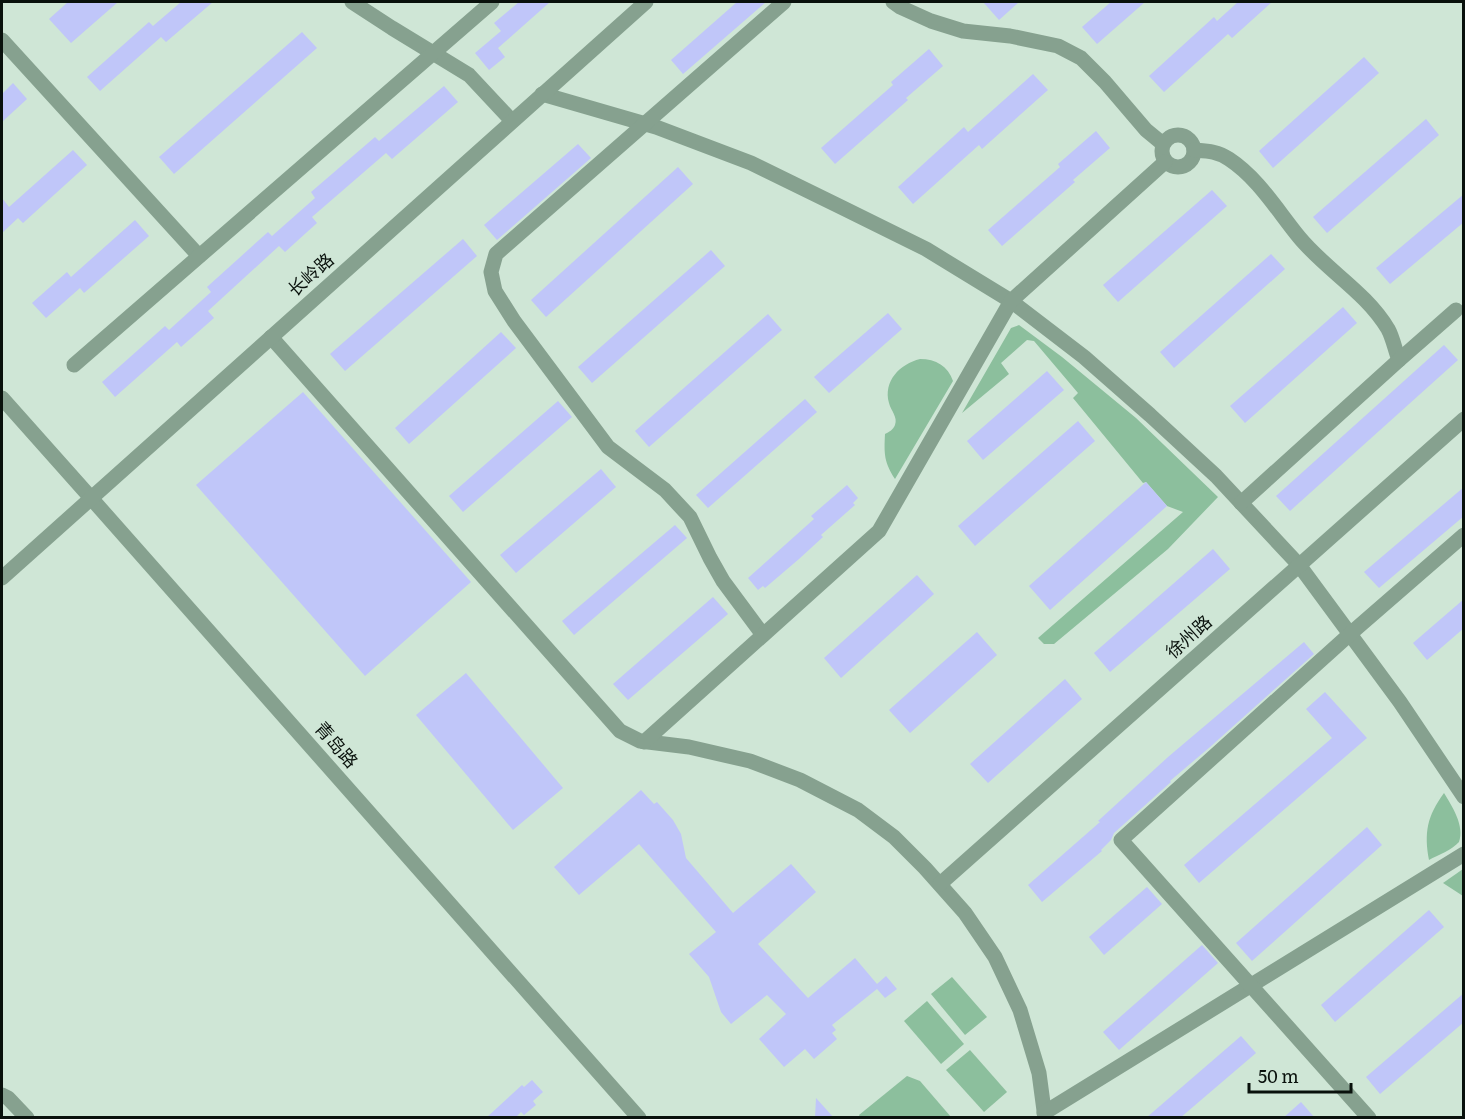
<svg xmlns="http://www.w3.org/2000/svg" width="1465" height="1119" viewBox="0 0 1465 1119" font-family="Literata,'Noto Sans SC',serif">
	<rect width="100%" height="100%" fill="#cfe6d6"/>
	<g fill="#8cbf9d">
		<path d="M1019,325L1062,357L1136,418L1218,497L1168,549L1054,644H1044L1038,638L1183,512L1167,506L1146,482L1143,483L1073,398L1078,393L1034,341L1027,340L1001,363L1009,374L962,413L1011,328Z"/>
		<path d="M920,359C936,359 948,366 953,381L895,479C884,462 884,454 885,434C889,432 893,430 895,425C898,417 891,411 889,403C883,381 900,364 920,359Z"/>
		<path d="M1444,793C1452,806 1465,826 1459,842C1452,850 1438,855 1429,860C1424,833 1427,816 1444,793Z"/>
		<path d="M1463,869V896L1443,883Z"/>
		<path d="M952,977L987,1017L965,1035L931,994Z"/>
		<path d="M927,1001L964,1044L941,1064L904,1021Z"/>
		<path d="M970,1050L1007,1092L984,1112L946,1070Z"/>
		<path d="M907,1076L920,1081L951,1117H860L859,1115Z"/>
	</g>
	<g fill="#c0c6f9">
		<path d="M68,2H118L71,43L49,19Z"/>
		<path d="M181,2H213L166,42L161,37L100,91L87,77L149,22L153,26Z"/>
		<path d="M519,2H550L498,48L505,57L489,70L475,53L501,31L494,23Z"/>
		<path d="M737,2H766L683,74L671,60Z"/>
		<path d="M983,2H1019L999,20Z"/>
		<path d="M1111,2H1145L1097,44L1082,27Z"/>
		<path d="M1238,2H1272L1232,38L1228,34L1164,92L1149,76L1214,17L1217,21Z"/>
		<path d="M302,32L317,48L174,174L159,157Z"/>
		<path d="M929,49L943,66L906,98L908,100L835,164L821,148L893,85L891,82Z"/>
		<path d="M1364,57L1379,73L1273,168L1259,151Z"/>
		<path d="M1033,74L1048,90L982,149L979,145L913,204L898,187L964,127L968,132Z"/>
		<path d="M13,83L27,99L2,122V94Z"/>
		<path d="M444,86L458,102L392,159L386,153L312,217L317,223L285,252L279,246L208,311L214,318L181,347L177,342L115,397L102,382L165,326L169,330L211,292L207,287L268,232L272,236L315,198L311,192L375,137L379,141Z"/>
		<path d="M1426,119L1439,135L1327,233L1313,217Z"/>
		<path d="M1096,131L1110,148L1073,180L1075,182L1002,246L988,230L1060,167L1058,164Z"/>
		<path d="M578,144L591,158L497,240L484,225Z"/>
		<path d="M73,150L87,165L23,223L18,218L2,233V198L9,207Z"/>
		<path d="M678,167L693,184L546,317L531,300Z"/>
		<path d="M1212,190L1227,206L1118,302L1103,285Z"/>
		<path d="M1464,194V222L1390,284L1376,268Z"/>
		<path d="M135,220L149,236L84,293L80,288L46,318L32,303L67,272L71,277Z"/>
		<path d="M463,239L477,256L345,371L330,354Z"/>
		<path d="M711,250L725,266L592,383L578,367Z"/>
		<path d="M1271,254L1285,269L1174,368L1160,352Z"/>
		<path d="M1343,307L1357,323L1245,423L1230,406Z"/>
		<path d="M888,313L902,329L829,393L814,377Z"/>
		<path d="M768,314L782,330L649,447L635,431Z"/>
		<path d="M501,332L516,348L409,444L395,428Z"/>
		<path d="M1444,345L1458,360L1290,511L1276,496Z"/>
		<path d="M1047,371L1064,390L983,460L967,441Z"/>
		<path d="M303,392L471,582L365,676L196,485Z"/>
		<path d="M805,399L817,412L708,508L696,495Z"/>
		<path d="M558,401L572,417L463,512L449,496Z"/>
		<path d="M1078,421L1095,441L975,546L958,526Z"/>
		<path d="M601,469L616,487L516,573L500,555Z"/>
		<path d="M1146,482L1167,506L1050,610L1029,586Z"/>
		<path d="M847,485L858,498L853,503L855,505L821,535L823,537L799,559L765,588L763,586L758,590L748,578L814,519L811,516Z"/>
		<path d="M1464,487V516L1379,588L1364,572Z"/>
		<path d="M675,525L687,538L574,635L562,621Z"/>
		<path d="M1213,549L1230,569L1110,672L1094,653Z"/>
		<path d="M917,575L934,594L841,678L824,658Z"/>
		<path d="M713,597L728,614L628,700L613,684Z"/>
		<path d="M1464,599V628L1427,660L1413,643Z"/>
		<path d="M977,632L997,655L910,733L889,710Z"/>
		<path d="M1304,642L1314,654L1210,747L1170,781L1171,782L1114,833L1111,840L1101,850L1102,851L1042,902L1028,885L1100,822L1098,821L1168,757Z"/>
		<path d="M466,673L563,788L513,830L416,715Z"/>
		<path d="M1065,679L1082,699L988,783L970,764Z"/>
		<path d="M1325,692L1367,738L1199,883L1184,865L1332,738L1306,709Z"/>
		<path d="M641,790L654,804L657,802L673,820L681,834L686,858L733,913L791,864L816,892L758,944L808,998L855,958L877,984L886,976L897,989L885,998L877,989L832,1025L836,1030L832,1033L837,1039L814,1059L805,1049L784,1067L759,1039L786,1014L767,995L731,1024L721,1012L709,977L689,954L716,932L639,844L579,895L554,867Z"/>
		<path d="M1367,827L1382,845L1252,961L1236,943Z"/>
		<path d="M1147,887L1162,904L1104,955L1089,937Z"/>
		<path d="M1429,910L1444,927L1335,1022L1321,1005Z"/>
		<path d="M1202,945L1218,963L1119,1050L1103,1032Z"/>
		<path d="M1464,993V1022L1380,1094L1366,1077Z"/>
		<path d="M1241,1036L1256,1053L1180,1118H1146Z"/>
		<path d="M532,1080L543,1092L533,1101L536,1105L524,1115L521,1112L515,1118H486L522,1085L524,1087Z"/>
		<path d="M816,1098L834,1118H815Z"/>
		<path d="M1301,1102L1315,1118H1283Z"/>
	</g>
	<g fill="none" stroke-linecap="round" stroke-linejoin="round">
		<g stroke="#86a18f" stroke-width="15">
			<path d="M352,2L392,28L469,75L512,121"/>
			<path d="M893,2L900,7L931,21L963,31L1010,36L1058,46L1081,58L1105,82L1146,130L1163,144"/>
			<path d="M2,40L199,256"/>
			<path d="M542,94L656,127L751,163L843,208L926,249L1011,301L1084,357L1150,415L1216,476L1299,565L1400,702L1464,797"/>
			<circle cx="1178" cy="151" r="16"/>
			<path d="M1194,150C1207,151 1217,151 1229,159C1258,178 1277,210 1299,237C1326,270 1366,292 1388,329C1393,338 1395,350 1399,360"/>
			<path d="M271,337L620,731L640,741L689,747L750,761L800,780L858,810L894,837L925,868L965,913L995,957L1020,1010L1039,1073L1045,1118"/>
			<path d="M74,365L492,2"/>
			<path d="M2,398L91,498L639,1118"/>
			<path d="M1241,503L1399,360L1456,310"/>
			<path d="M2,578L646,2"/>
			<path d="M763,635L723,581L710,558L690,517L665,490L608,447L514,321L495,291L491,272L496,254L784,2"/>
			<path d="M644,742L879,531L1011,301L1165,162"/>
			<path d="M940,884L1464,419"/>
			<path d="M2,1095L8,1098L27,1118"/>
			<path d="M1044,1113L1464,854"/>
			<path d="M1369,1118L1121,840L1350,634L1464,535"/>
		</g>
	</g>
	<g text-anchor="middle" stroke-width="5" stroke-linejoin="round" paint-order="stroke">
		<g font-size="18" fill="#09110c" stroke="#cfe6d6">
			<text transform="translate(311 275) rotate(-42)" y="6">长岭路</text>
			<text transform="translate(1189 637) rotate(-42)" y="6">徐州路</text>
			<text transform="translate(336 745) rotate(49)" y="6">青岛路</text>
		</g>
	</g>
	<rect width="1465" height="1119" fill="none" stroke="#09110c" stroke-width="6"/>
	<path d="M1249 1083v9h102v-9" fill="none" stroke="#09110c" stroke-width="3"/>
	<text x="1258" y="1083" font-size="18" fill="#09110c" stroke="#cfe6d6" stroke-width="4.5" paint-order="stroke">50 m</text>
</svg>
